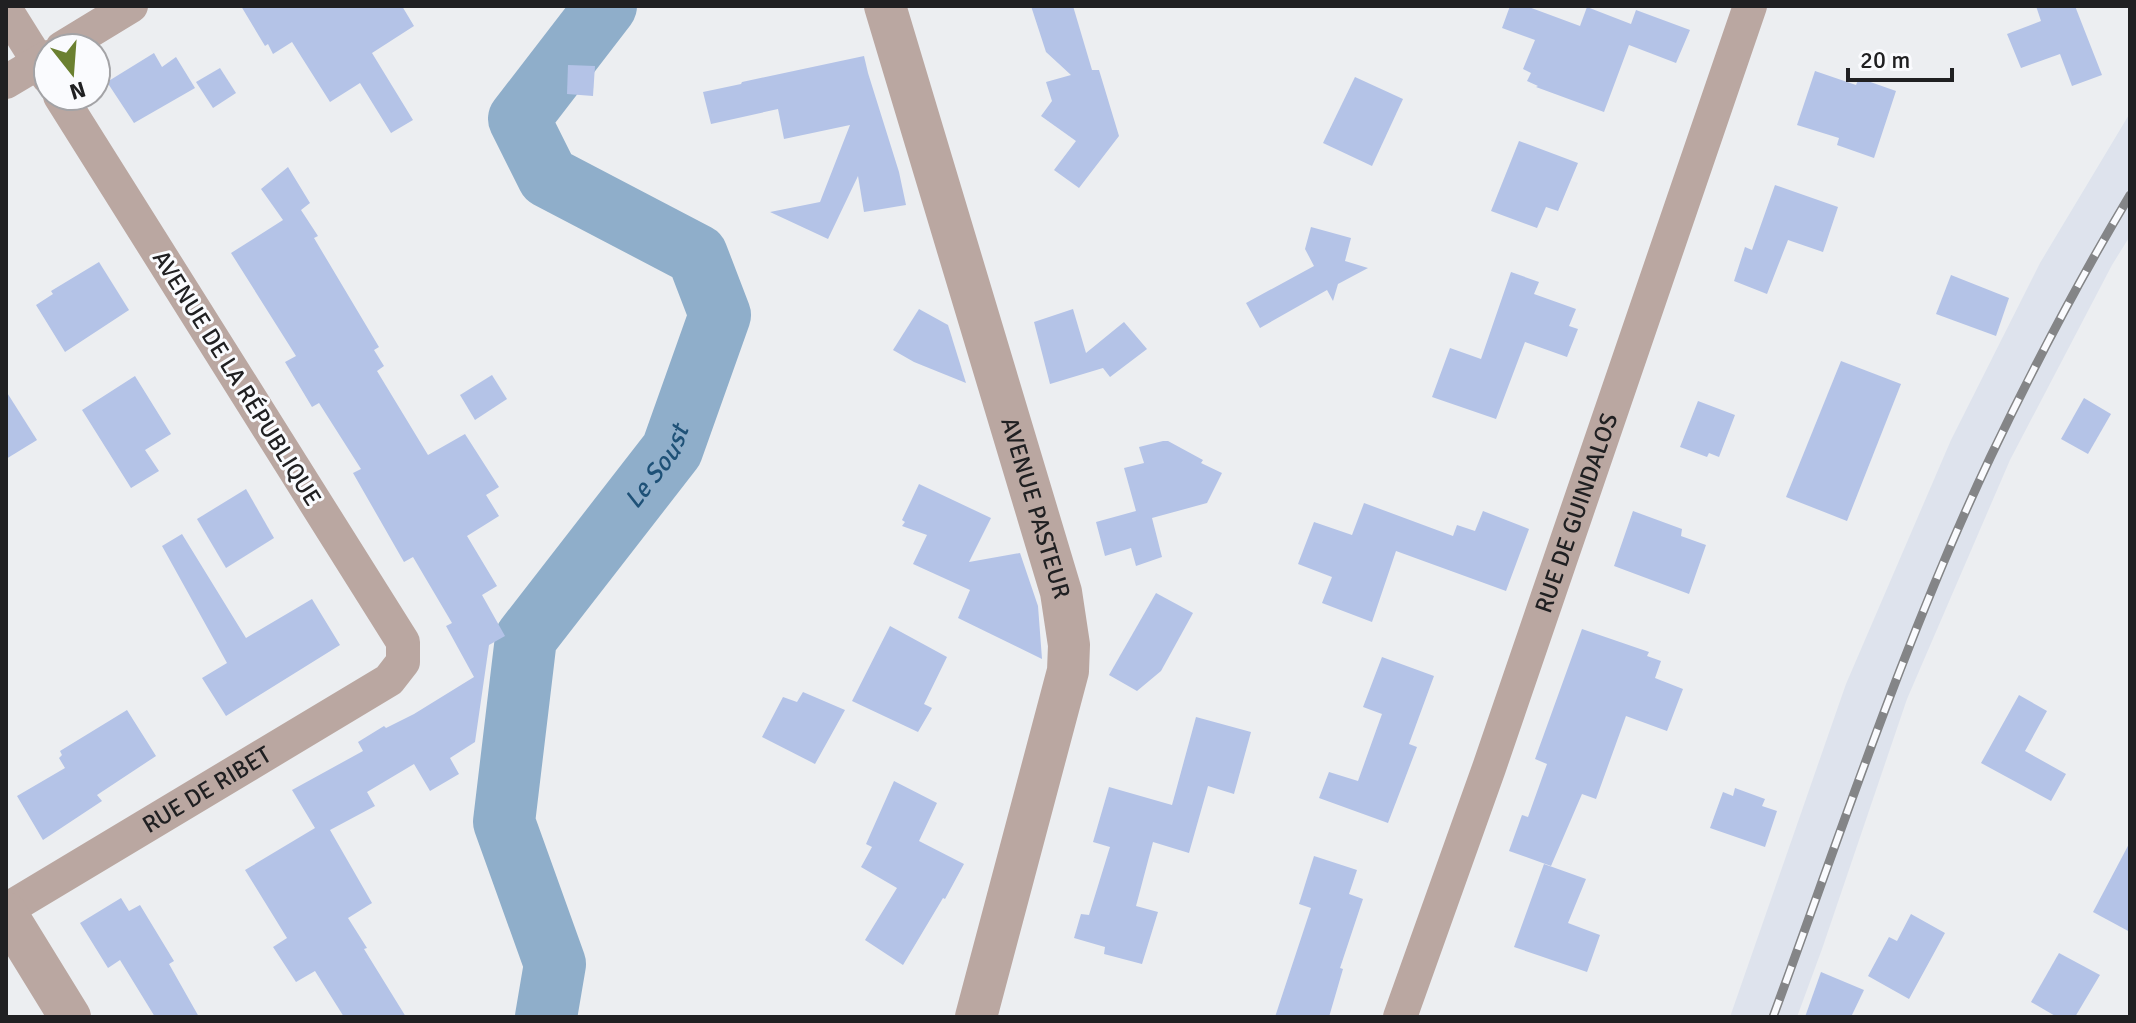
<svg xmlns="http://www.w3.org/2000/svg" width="2136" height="1023" viewBox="0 0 2136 1023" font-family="Signika,sans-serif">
	<rect width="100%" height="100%" fill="#eceef1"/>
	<path fill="#dee3ed" d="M2130,113V236L2112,265L2010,460L1907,699L1822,949L1797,1017H1730L1846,684L1951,440L2040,263Z"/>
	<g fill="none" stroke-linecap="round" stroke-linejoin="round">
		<path stroke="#8faeca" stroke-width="62" id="s1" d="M546,1017L555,964L504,822L526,638L672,450L720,315L697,255L548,177L519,119L606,6"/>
	</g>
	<g fill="#b4c3e7">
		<path d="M241,6H402L414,26L372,53L413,120L391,133L360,83L330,102L292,42L273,54L268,44L265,46Z"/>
		<path d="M1031,6H1073L1092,70H1099L1119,136L1079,188L1054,170L1076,141L1041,116L1052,101L1046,82L1071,75L1046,52Z"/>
		<path d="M1510,6H1526L1580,26L1587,7L1631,24L1636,10L1690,30L1676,63L1629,45L1604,112L1536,87L1538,86L1527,81L1531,73L1523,69L1535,40L1502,28Z"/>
		<path d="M2036,6H2075L2102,75L2072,86L2060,54L2021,68L2007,34L2041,21Z"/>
		<path d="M154,53L162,67L176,57L195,88L134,123L107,82Z"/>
		<path d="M864,56L868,73L899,172L906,205L864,212L858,176L828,239L770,212L820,202L850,125L784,139L778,109L711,124L703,92L741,84L742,82Z"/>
		<path d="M568,65L595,66L593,96L567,94Z"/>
		<path d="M220,68L236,93L213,108L196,82Z"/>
		<path d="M1815,71L1856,85L1859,78L1896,91L1874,158L1837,145L1839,138L1797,125Z"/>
		<path d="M1355,77L1403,99L1372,166L1323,143Z"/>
		<path d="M1519,141L1578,163L1558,211L1546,207L1537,228L1491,211Z"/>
		<path d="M288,167L310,203L301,210L318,236L314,238L379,347L374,350L384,366L377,371L428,455L465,434L499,487L486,495L499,516L467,536L497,586L482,595L505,636L489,645L475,742L450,758L459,774L430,791L414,764L367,792L375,806L330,830L372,903L348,918L367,948L364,949L406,1017H344L315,971L296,982L273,947L287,938L245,870L315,828L292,790L363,751L358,742L384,726L386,728L414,714L474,677L446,626L452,623L413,557L404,562L353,473L361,469L319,403L312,407L285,362L296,356L231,253L283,220L261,189Z"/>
		<path d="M1775,185L1838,207L1823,252L1788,240L1767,294L1734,281L1745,247L1752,250Z"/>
		<path d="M1311,227L1351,238L1345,261L1368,268L1338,284L1333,301L1327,290L1260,328L1246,303L1314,266L1305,249Z"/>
		<path d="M99,262L129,310L65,352L36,305L53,294L51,291Z"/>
		<path d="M1511,272L1539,282L1534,294L1576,309L1569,326L1578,329L1567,357L1525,342L1496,419L1432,397L1450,348L1481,359Z"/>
		<path d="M1951,275L2009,298L1996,336L1936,314Z"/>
		<path d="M919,309L948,325L966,383L914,362L893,350Z"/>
		<path d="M1073,309L1086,353L1124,322L1147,349L1110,377L1103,368L1050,384L1034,322Z"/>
		<path d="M1841,361L1901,384L1847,521L1786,497Z"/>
		<path d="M492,375L507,399L475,420L460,395Z"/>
		<path d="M135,376L171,434L145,450L159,471L131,488L82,410Z"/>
		<path d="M6,391L37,440L6,459Z"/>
		<path d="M2084,398L2111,414L2088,454L2061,439Z"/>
		<path d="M1698,401L1735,415L1719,457L1709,453L1707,457L1680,447Z"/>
		<path d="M1163,441H1168L1203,460L1201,463L1222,473L1207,503L1152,518L1162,557L1136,566L1131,548L1105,556L1096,522L1136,511L1124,468L1144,463L1139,447Z"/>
		<path d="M919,484L991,518L969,562L1020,553L1038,606L1042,659L958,618L970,590L913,564L927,535L902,526L905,522L902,520Z"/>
		<path d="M246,489L274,538L226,568L197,519Z"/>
		<path d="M1364,503L1453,536L1457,525L1475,531L1483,511L1529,529L1506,591L1396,551L1372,622L1322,603L1332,577L1298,564L1314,522L1352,535Z"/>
		<path d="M1633,511L1682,529L1681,536L1706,545L1689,594L1614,566Z"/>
		<path d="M182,534L246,638L312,599L340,645L226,716L202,678L227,663L162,546Z"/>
		<path d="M1156,593L1193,613L1161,671L1137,691L1109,675Z"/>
		<path d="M890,626L947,657L924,704L932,708L918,732L852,701Z"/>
		<path d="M1582,629L1649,652L1647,656L1661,661L1655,678L1683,689L1667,731L1626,716L1596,799L1582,794L1551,866L1509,851L1522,815L1528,817L1547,764L1535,759Z"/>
		<path d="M1382,657L1434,676L1409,744L1417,747L1388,823L1319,798L1329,772L1358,781L1382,714L1363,707Z"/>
		<path d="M803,692L845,710L815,764L762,737L783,697L797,702Z"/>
		<path d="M2019,695L2047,711L2025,751L2066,774L2051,801L1981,763Z"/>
		<path d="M127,710L156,756L97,795L102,801L43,840L17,796L65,768L59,758L62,755L60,751Z"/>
		<path d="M1196,717L1251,732L1234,794L1208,786L1189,853L1153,842L1136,906L1158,912L1142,964L1104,954L1105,947L1074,938L1081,914L1089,915L1110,847L1093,842L1109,787L1172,805Z"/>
		<path d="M894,781L937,803L919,841L964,864L945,899L943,898L903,965L865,940L897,888L861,867L872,847L866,844Z"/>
		<path d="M1735,788L1765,799L1762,806L1777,811L1765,847L1710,828L1723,792L1733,796Z"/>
		<path d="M2130,842V932L2093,912Z"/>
		<path d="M1314,856L1357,870L1349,894L1363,899L1340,968L1343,969L1329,1017H1275L1311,908L1299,904Z"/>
		<path d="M1544,864L1586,879L1568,923L1600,935L1587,972L1514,947Z"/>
		<path d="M121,898L129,911L140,905L174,961L169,964L199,1017H155L120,960L108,968L80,923Z"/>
		<path d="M1911,914L1945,933L1909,999L1868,976L1889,937L1897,941Z"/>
		<path d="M2059,953L2100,975L2075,1017H2057L2031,1002Z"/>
		<path d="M1821,972L1864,990L1851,1017H1805Z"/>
	</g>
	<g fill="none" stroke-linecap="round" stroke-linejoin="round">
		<g stroke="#baa7a1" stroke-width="34">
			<path d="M6,10L48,77"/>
			<path d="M62,48L131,6"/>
			<path d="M6,82L48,57"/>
			<path id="s2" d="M6,910L389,680L403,662V642L60,96"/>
			<path id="s3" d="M1400,1017L1489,768L1750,6"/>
		</g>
		<g stroke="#baa7a1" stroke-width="42">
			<path id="s4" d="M885,6L1061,592L1069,645L1068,671L976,1017"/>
			<path d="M6,913L70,1017"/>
		</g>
		<g stroke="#848587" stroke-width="9">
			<path id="rail" d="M1773,1017C1842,830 1905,638 1990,458C2033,368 2079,280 2130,195"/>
		</g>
		<use href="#rail" stroke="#fafbfe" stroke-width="6" stroke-dasharray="18" stroke-linecap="butt"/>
	</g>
	<g text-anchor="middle" stroke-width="6" stroke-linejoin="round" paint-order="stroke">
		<g font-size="24" fill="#202022" stroke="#fafbfe">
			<text transform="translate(237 378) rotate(58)" y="8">AVENUE DE LA RÉPUBLIQUE</text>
			<text dy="8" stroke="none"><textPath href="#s4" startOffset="524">AVENUE PASTEUR</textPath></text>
			<text dy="8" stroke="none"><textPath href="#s3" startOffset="534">RUE DE GUINDALOS</textPath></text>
			<text dy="8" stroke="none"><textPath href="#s2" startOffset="234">RUE DE RIBET</textPath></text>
		</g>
		<g font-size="26" font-style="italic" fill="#1e5177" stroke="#fafbfe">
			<text dy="9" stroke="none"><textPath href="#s1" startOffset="606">Le Soust</textPath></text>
		</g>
	</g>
	<rect width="2136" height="1023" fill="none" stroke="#202022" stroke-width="16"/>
	<g transform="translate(72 72) rotate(163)"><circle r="38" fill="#fafbfe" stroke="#a3a3a6" stroke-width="2"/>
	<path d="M0-6L14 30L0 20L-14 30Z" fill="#6b8030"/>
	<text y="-12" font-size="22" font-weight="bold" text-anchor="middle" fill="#202022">N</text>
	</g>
	<path d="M1848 68v12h104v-12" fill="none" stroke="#202022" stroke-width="4"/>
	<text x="1860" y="68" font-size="24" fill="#202022" stroke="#fafbfe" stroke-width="6" paint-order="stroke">20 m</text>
</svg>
